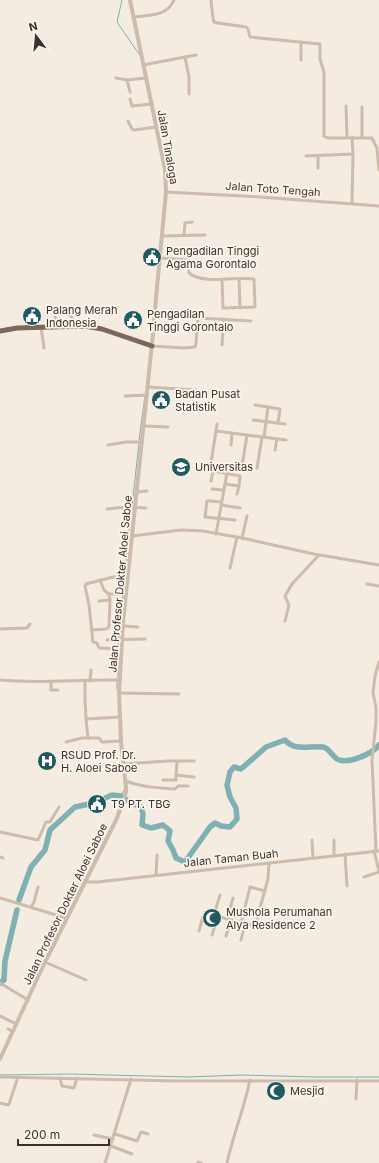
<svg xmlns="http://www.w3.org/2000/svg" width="379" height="1163" viewBox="0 0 379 1163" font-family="Inter,sans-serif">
	<rect width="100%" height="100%" fill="#f4ebe1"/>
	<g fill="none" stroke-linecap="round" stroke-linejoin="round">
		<g stroke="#7fb0b2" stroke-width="1">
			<path d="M122,0L117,22L139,54"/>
			<path d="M139,440L145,396"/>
			<path d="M132,506L139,443"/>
			<path d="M118,647L131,509"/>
			<path d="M118,679V650"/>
			<path d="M117,689V682"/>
			<path d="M121,796L124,790"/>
			<path d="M0,1075L70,1074L188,1077L242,1075L315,1077H379"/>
		</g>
		<g stroke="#7fb0b2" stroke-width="5.5">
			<path d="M19,900L31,867L45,850L50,830L75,807L94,803L112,795L121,796L131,803L141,807L143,814L142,825L151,828L163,825L170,831L168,841L173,850L176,858L185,862L210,827L215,823L221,826L230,827L237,819L236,808L230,797L227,785L230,772L234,767L241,769L266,747L285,740C295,752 310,745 323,747C329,748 332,756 337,759C347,765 372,754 379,745"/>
			<path d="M0,983L4,980L5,961L17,910"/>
		</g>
		<g stroke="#cdbbac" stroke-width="3">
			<path d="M211,0L213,18L214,22L218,23L246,27L248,29L250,37L320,44V59L324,72V136L328,138H372L377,148L379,170"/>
			<path d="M133,17C148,15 167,17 174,0"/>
			<path d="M301,42V60"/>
			<path d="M185,57L189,77V94"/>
			<path d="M143,65L196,55"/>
			<path d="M116,78L127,80L146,78"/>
			<path d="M127,80L130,92"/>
			<path d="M130,99L132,106L152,104"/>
			<path d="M346,106L347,137"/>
			<path d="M362,107V137"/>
			<path d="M128,121L132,129L134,130L157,127"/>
			<path d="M352,137L353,154"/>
			<path d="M306,156L353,154L352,203"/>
			<path d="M318,156V168"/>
			<path d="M166,192L260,197L379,206"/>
			<path d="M184,235L185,223L192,222"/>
			<path d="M162,236L205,235"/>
			<path d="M160,258L188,260L189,273C203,285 238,276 254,279L255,307L223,308L222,279"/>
			<path d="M239,279L240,308"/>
			<path d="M198,318L251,321"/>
			<path d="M56,326L55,314L67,312L69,313L76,325"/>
			<path d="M41,327L44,348"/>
			<path d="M222,345L224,319"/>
			<path d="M152,346L184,348L195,347L196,343L198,318L154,312"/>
			<path d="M148,387L196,390"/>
			<path d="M125,396L147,395"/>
			<path d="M255,405L268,407L264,437"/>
			<path d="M268,407L280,409L278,423"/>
			<path d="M253,420L285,424"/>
			<path d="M144,426L168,427"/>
			<path d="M216,431L217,424"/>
			<path d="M108,445L126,442H141"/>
			<path d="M231,445L232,434"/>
			<path d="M275,450L277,439"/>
			<path d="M242,466L247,435"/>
			<path d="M257,468L262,437"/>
			<path d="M213,471L240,476L239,486L225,484"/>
			<path d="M211,481L213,471L210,469L216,431L286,440"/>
			<path d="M212,489L223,490"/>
			<path d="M137,492L147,491"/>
			<path d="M237,494L239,486"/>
			<path d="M221,502L210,501H207L205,517L235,520"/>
			<path d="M221,505L240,508"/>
			<path d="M107,509L126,507L146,508"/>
			<path d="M216,534L227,473"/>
			<path d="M132,536L181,530L203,531L242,538L314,554L379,565"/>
			<path d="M242,538L247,516"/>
			<path d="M230,568L237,537"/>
			<path d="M367,584L379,586"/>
			<path d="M109,594H126"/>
			<path d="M99,601L110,600L109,594L104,590L100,580"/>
			<path d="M285,621L289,605L285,596L292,584L319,555"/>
			<path d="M123,626L138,627"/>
			<path d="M0,629L27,628L30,624"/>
			<path d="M91,630L106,629L109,627L110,600"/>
			<path d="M107,640L145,639"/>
			<path d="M121,649L99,648L97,643L93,642L89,605L85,586L86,584L113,577L128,578"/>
			<path d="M0,680C40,684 80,679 120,680"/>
			<path d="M85,680V699L86,719L120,717"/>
			<path d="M51,681V690H58"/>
			<path d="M90,681L91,670"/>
			<path d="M119,693L179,694"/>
			<path d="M86,719L88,738"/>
			<path d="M66,742L82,738H99L102,742L121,741"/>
			<path d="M177,761L176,775L194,777"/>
			<path d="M123,764L168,761H194"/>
			<path d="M163,780H176V775"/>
			<path d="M126,781C142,787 158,788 175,789L178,786H188"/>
			<path d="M0,832L38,840L46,822H50L59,807"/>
			<path d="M312,840L313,858"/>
			<path d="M334,840V856"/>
			<path d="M374,851L379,871"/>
			<path d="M376,851L372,760L376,722V707L373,693L375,676L379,662"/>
			<path d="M345,854L347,886"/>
			<path d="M0,857L3,858"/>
			<path d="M156,875L157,855"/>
			<path d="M364,877L379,872"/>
			<path d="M84,882H97L379,851"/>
			<path d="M0,898L66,918"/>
			<path d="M31,907L34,902L38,887"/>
			<path d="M214,915L220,895"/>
			<path d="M227,919L233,898"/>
			<path d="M241,923L250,887L265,891"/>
			<path d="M199,931L203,917L208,914L255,926L268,879L269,863"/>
			<path d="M212,935L218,916"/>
			<path d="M226,936L231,920"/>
			<path d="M241,940L245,924"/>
			<path d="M45,962L86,980"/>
			<path d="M0,983L28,1000"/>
			<path d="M0,1016L16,1024"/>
			<path d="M8,1029L12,1031"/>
			<path d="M0,1077L176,1081H379"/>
			<path d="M60,1078L62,1086L74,1088L77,1078"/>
			<path d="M356,1099L357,1080"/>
			<path d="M0,1103L8,1105L9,1104L18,1077"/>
			<path d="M115,1134L137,1141L141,1132L148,1134"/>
			<path d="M94,1135L113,1139"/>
			<path d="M111,1146L132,1154"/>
			<path d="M198,1162L201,1163"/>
			<path d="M105,1163L131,1079"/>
			<path d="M227,1163C233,1135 244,1109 250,1080"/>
		</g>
		<path stroke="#cdbbac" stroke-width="4" d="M0,1059L45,962L117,818L126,792V787L121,742L119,693L123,622L153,334L157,287L166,192L165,169L130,0"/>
		<path stroke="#7d675c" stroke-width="5" d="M0,331L17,328L85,326L102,329L152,346"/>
	</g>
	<defs>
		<g id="civic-disc" transform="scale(1)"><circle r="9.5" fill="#1f5a5e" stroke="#fbf5ee"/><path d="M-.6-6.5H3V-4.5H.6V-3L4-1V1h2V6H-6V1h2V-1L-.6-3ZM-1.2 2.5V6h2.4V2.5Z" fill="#fff"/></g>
		<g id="university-disc" transform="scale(1)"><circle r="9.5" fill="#1f5a5e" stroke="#fbf5ee"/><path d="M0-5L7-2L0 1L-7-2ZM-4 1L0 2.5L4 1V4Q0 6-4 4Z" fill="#fff"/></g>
		<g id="hospital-disc" transform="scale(1)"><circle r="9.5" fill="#1f5a5e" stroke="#fbf5ee"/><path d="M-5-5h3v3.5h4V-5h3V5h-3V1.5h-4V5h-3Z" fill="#fff"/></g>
		<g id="mosque-disc" transform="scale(1)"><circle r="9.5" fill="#1f5a5e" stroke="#fbf5ee"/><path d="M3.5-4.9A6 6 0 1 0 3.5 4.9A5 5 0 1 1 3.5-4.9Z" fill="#fff"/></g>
	</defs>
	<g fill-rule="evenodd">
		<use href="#civic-disc" x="152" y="257"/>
		<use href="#civic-disc" x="32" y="316"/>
		<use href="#civic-disc" x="133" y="320"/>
		<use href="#civic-disc" x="161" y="400"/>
		<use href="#university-disc" x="181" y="467"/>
		<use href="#hospital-disc" x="47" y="761"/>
		<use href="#civic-disc" x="97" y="804"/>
		<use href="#mosque-disc" x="212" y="918"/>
		<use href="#mosque-disc" x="276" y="1091"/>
	</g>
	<g text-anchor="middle" stroke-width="3.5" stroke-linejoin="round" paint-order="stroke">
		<g font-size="11" fill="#3b302b" stroke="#fbf5ee">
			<text transform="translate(168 147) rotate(80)" y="4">Jalan Tinaloga</text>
			<text transform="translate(273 189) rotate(4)" y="4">Jalan Toto Tengah</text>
			<text transform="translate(120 584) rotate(-85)" y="4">Jalan Profesor Dokter Aloei Saboe</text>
			<text transform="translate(231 858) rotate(-6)" y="4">Jalan Taman Buah</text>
			<text transform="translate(65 904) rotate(-64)" y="4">Jalan Profesor Dokter Aloei Saboe</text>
		</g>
		<g font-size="11" fill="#3b302b" stroke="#fbf5ee" text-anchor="start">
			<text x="166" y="255">Pengadilan Tinggi<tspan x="166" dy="13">Agama Gorontalo</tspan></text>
			<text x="46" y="314">Palang Merah<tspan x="46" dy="13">Indonesia</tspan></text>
			<text x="147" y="318">Pengadilan<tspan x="147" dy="13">Tinggi Gorontalo</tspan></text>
			<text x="175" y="398">Badan Pusat<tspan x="175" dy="13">Statistik</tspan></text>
			<text x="195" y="471">Universitas</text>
			<text x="61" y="759">RSUD Prof. Dr.<tspan x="61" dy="13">H. Aloei Saboe</tspan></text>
			<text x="111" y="808">T9 PT. TBG</text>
			<text x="226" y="916">Mushola Perumahan<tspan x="226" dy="13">Alya Residence 2</tspan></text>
			<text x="290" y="1095">Mesjid</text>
		</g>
	</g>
	<g transform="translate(36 36) rotate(344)" stroke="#fbf5ee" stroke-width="3" paint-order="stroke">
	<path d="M0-3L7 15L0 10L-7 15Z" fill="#3b302b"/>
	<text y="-6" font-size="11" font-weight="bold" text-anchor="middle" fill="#3b302b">N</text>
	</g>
	<path d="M18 1139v6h91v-6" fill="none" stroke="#3b302b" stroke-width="2"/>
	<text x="24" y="1139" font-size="12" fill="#3b302b" stroke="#fbf5ee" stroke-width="3" paint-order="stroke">200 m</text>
</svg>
